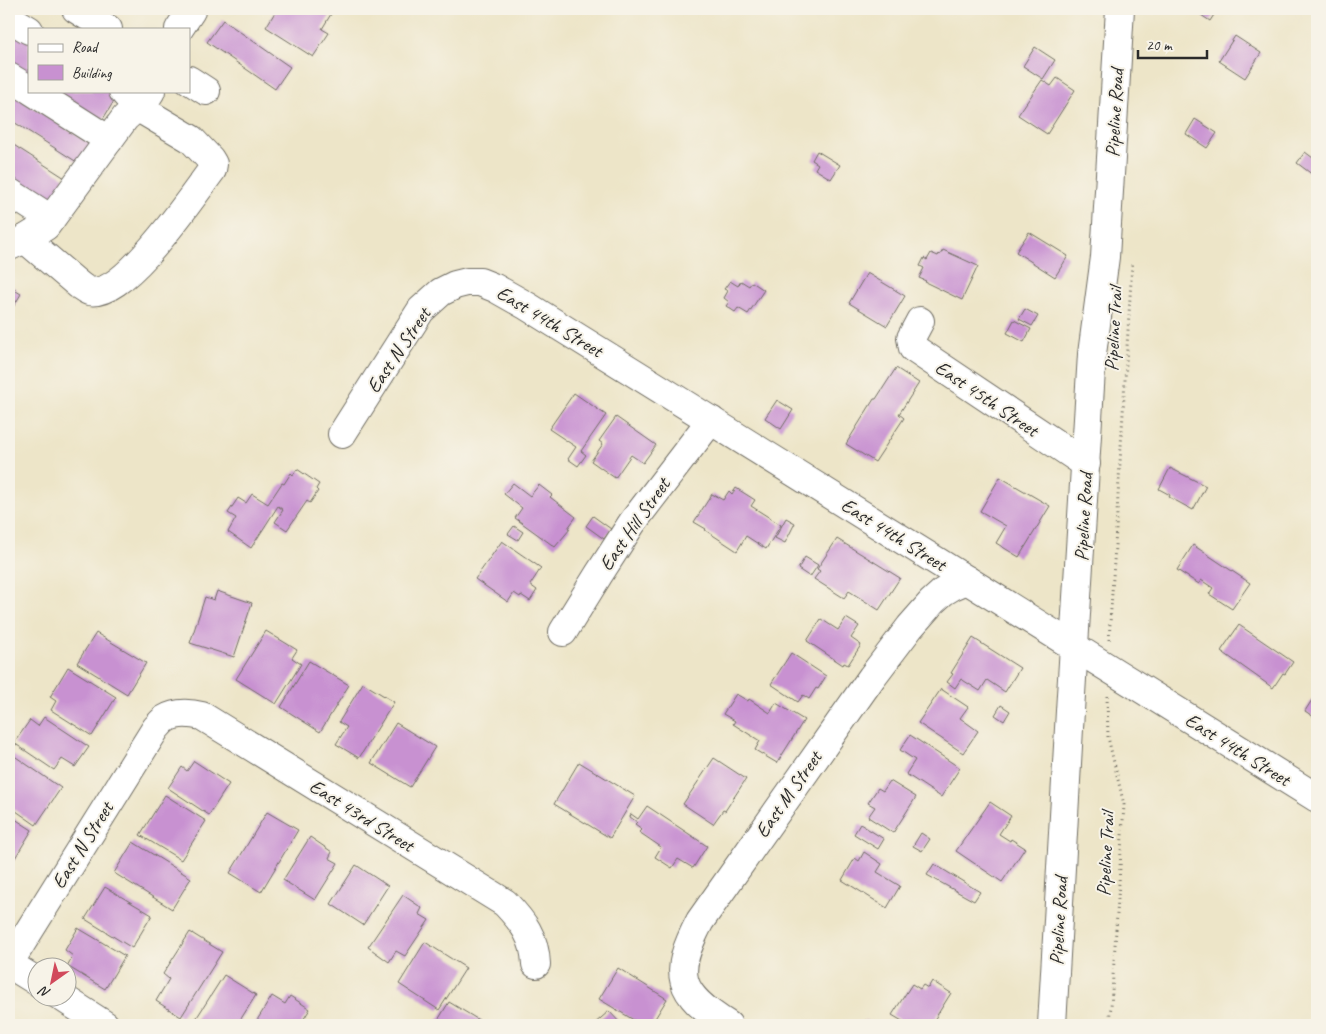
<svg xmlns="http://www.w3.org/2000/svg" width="1326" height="1034" viewBox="0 0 1326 1034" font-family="Caveat,sans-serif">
	<rect width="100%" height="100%" fill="#f7f3e8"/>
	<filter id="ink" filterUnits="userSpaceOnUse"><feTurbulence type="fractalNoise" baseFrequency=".02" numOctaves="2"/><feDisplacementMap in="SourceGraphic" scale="10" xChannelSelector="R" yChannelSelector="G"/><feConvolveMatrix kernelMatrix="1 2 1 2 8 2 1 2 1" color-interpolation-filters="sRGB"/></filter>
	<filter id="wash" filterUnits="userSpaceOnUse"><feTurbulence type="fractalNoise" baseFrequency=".0096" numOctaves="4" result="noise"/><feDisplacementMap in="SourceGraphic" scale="20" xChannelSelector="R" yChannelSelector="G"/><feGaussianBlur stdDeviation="1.12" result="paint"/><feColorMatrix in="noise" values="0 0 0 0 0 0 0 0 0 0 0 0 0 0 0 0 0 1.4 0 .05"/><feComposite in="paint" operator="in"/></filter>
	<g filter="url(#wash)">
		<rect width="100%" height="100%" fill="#ede5c8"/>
		<g id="blocks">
			<g fill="#c891d1">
				<path d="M277,9H334L322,29L329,33L313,57L266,27Z"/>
				<path d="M1192,9H1222L1220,12L1217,10L1210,21Z"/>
				<path d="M223,20L290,67L275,89L207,42Z"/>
				<path d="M9,28L29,41V79L9,67Z"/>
				<path d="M1235,36L1261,53L1245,78L1219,61Z"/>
				<path d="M1035,47L1055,60L1043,79L1023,66Z"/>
				<path d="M1057,78L1075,90L1047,134L1018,115L1042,80L1051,86Z"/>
				<path d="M47,91H109L117,96L100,124Z"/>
				<path d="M9,92L92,145L80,164L9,119Z"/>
				<path d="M1195,119L1217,133L1207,148L1186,134Z"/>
				<path d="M9,142L65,178L48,205L9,181Z"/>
				<path d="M817,151L840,165L831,179L815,169L818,164L812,160Z"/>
				<path d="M1305,152L1317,161V178L1297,163Z"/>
				<path d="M1029,232L1068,256L1055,277L1016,252Z"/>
				<path d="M943,250L978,266L962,300L925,282L926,281L919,278L924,268L920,266L924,258L927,260L931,253L938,256L939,254L940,255Z"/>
				<path d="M867,273L905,296L887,326L849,303Z"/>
				<path d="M730,281L738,286L741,281L749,286L752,282L764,290L748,314L738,308L735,312L726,306L729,302L724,298L728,291L724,289Z"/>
				<path d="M9,284L17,290L16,291L21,294L12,309L9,307Z"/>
				<path d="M1025,309L1038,316L1032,326L1019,319Z"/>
				<path d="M1014,320L1031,329L1024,342L1007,333Z"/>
				<path d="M896,368L919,383L899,414L904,418L875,462L846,444L874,399H876Z"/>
				<path d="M574,393L606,415L581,451L586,455L578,466L568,459L576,447L549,429Z"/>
				<path d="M777,400L793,410L781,429L765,418Z"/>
				<path d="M616,417L656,445L643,463L631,455L615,478L591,461L603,444L599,441Z"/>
				<path d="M1170,468L1206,486L1193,510L1169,497L1170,495L1159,489Z"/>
				<path d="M297,469L319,484L316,489L318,491L310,503L307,501L287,530L275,522L283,510L278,506L251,548L228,532L236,518L228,513L238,498L246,503L252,494L268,504L282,483L284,484L291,473L293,475Z"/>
				<path d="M1000,477L1050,506L1019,557L996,543L1006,526L980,511Z"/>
				<path d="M513,483L530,496L539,485L552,495L550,497L576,517L568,528L570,529L555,547L515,518L522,508L504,494Z"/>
				<path d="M736,488L755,500L751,506L781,525L766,549L746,536L737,551L705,530L706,529L694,522L712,494L723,500L729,491L732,494Z"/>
				<path d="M593,516L611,529L604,539L586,526Z"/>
				<path d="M786,518L795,523L785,543L775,538Z"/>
				<path d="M514,526L523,532L518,540L508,534Z"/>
				<path d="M837,539L900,578L879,610L849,591L844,598L814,579L820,571L817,569Z"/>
				<path d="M502,541L541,568L530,585L537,590L530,601L521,595L520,597L514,593L508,602L475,579Z"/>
				<path d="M1193,545L1250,583L1232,609L1209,594L1213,588L1201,580L1199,584L1177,570Z"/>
				<path d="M805,557L818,565L810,577L798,569Z"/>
				<path d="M217,591L252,603L234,657L190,643L205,597L214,600Z"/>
				<path d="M846,618L859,626L851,638L861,645L848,665L844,663L843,665L807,641L821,619L838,630Z"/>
				<path d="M1239,625L1293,662L1285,674L1283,673L1273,688L1221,651Z"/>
				<path d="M266,631L297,650L292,658L301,664L276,704L236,679Z"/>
				<path d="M96,633L146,663L127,694L77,663Z"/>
				<path d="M973,638L1020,668L1005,692L987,680L980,691L961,679L955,688L947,682L953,674L951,673Z"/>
				<path d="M791,653L826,676L818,689L816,688L809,699L803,695L798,702L771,684Z"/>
				<path d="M309,661L349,685L320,732L281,707Z"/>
				<path d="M68,667L116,697L92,736L51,710L56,701L50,697Z"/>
				<path d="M363,683L394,702L359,758L336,744L347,727L339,722Z"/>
				<path d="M941,689L968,707L960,718L978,731L963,753L918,723Z"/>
				<path d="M1317,692V719L1305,711Z"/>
				<path d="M736,694L748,701L749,699L770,713L776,703L804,720L777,763L755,750L760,741L733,724L735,721L723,714Z"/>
				<path d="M1001,705L1010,711L1004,721L995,715Z"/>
				<path d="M44,717L89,747L75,767L62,759L54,770L14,743L30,720L38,726Z"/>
				<path d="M396,723L435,747L410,787L371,763Z"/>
				<path d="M910,735L960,768L941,797L906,774L915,760L900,750Z"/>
				<path d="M13,755L61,788L36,825L9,806V762Z"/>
				<path d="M714,758L746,779L725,811L723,810L713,824L683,804Z"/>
				<path d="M194,761L229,784L209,815L168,788L182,767L187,771Z"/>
				<path d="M579,762L635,796L610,838L554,804Z"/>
				<path d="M890,781L916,797L893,833L868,817L875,807L868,803L878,788L883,791Z"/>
				<path d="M165,795L206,821L181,860L140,835Z"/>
				<path d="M990,802L1011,816L999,834L1010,841L1011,839L1025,848L1002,882L956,851Z"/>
				<path d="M647,806L707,846L693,868L678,859L672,868L655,857L661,847L639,832L642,829L635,824L637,822L630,817L631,814L638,819Z"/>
				<path d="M267,812L298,830L261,892L230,873Z"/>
				<path d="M9,815L32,830L9,868Z"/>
				<path d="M860,824L884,839L878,849L854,834Z"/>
				<path d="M921,833L930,839L922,851L913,846Z"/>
				<path d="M310,837L332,852L329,858L338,863L315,900L283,880Z"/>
				<path d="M133,842L191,878L172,909L114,873Z"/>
				<path d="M864,852L882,864L877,872L900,886L887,908L842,880L855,858L859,861Z"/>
				<path d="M934,864L980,892L974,901L927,875Z"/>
				<path d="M356,865L388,886L363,925L331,904Z"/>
				<path d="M105,887L152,915L132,948L85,919Z"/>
				<path d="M403,895L422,908L419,914L429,920L405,956L396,951L389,962L368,947Z"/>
				<path d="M78,928L125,956L105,989L67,966L73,956L65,950Z"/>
				<path d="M190,932L222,952L181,1017L156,1001L169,979L163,974Z"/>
				<path d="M425,942L466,968L439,1010L399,984Z"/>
				<path d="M618,968L667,999L651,1025H642L599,999Z"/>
				<path d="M224,975L256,995L237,1025H192Z"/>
				<path d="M932,981L951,993L931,1025H909L892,1015L912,984L920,989L923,985L928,988Z"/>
				<path d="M272,996L285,1004L290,996L310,1009L300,1025H254Z"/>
				<path d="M449,1002L487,1025H435Z"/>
				<path d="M609,1011L622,1025H593Z"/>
				<path d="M865,1020L873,1025H862Z"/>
				<path d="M1308,1021L1315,1025H1305Z"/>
			</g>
		</g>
	</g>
	<g filter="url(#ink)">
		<use href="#blocks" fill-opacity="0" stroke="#6f6c62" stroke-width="1"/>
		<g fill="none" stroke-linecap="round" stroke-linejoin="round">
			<g stroke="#6f6c62" stroke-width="30">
				<g id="minor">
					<path d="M76,9L108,29"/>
					<path d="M9,18L29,30"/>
					<path d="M179,29L191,11L190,9"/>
					<path d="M9,77L29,89"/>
					<path d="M189,80L206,91"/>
					<path d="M32,91L109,140"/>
					<path d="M9,192L51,219"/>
					<path d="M25,239L79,285C82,287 86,290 89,291C124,299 193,195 212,170L213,164L210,159L191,139L137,107L123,91"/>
					<path d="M10,246L25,239L46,226L125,118L146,99L151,91"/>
					<path d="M920,321L911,338L913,348L1086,464"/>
					<path d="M342,434L421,310L441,292L455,285L467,282H480L495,288L527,306L1317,798"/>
					<path d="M563,632L599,574L632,523L711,420"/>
					<path d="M9,963L156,728C159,725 162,721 165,719C176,712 190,713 202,716L505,903C523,922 535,937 536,964"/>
					<path d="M9,964L38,982"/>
					<path d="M60,996L105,1025"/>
					<path d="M728,1025C677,993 672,974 700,921L872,677L910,627L932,602L943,592L953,586L967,580"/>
					<path d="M1052,1025L1070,711L1092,354L1105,257L1120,9"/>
				</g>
			</g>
			<g stroke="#6f6c62" stroke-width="3" stroke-dasharray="1 4" stroke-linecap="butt">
				<path d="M1109,640L1115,546L1132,264"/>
				<path d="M1107,696L1108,737L1124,805L1111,1007L1108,1025"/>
			</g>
			<use href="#minor" stroke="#fff" stroke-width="28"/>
		</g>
	</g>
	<g text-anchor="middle" stroke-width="4" stroke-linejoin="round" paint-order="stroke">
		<g font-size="20" fill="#2b2b2b" stroke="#f7f3e8">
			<text transform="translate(1114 113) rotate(-87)" y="7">Pipeline Road</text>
			<text transform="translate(550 321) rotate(31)" y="7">East 44th Street</text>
			<text transform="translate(1113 329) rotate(-87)" y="7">Pipeline Trail</text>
			<text transform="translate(398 350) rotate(-56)" y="7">East N Street</text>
			<text transform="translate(987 398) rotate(34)" y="7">East 45th Street</text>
			<text transform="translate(1083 517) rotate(-87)" y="7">Pipeline Road</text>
			<text transform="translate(634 524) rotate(-55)" y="7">East Hill Street</text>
			<text transform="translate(894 534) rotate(32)" y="7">East 44th Street</text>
			<text transform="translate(1238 749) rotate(32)" y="7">East 44th Street</text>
			<text transform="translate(788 794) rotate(-55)" y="7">East M Street</text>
			<text transform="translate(362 815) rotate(32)" y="7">East 43rd Street</text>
			<text transform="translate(82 845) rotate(-58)" y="7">East N Street</text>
			<text transform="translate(1105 854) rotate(-87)" y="7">Pipeline Trail</text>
			<text transform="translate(1058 921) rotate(-87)" y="7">Pipeline Road</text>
		</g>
	</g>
	<rect width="1326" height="1034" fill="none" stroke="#f7f3e8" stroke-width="30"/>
	<rect x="28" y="28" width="162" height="65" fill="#f7f3e8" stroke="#a5a39c"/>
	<rect x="38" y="44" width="25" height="8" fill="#ffffff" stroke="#a5a39c"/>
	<text x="72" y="52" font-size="15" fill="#2b2b2b">Road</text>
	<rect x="38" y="65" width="25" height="15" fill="#c891d1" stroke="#a5a39c"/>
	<text x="72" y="78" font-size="15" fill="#2b2b2b">Building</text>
	<g transform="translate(52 982) rotate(213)"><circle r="24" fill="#f7f3e8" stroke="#a5a39c"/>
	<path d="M0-4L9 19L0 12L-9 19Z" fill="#d1495b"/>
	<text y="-8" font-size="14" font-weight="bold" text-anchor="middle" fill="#2b2b2b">N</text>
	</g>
	<path d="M1138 50v8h69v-8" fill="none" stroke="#2b2b2b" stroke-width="2.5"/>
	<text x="1146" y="50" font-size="15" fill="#2b2b2b" stroke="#f7f3e8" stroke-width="4" paint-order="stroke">20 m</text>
</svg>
